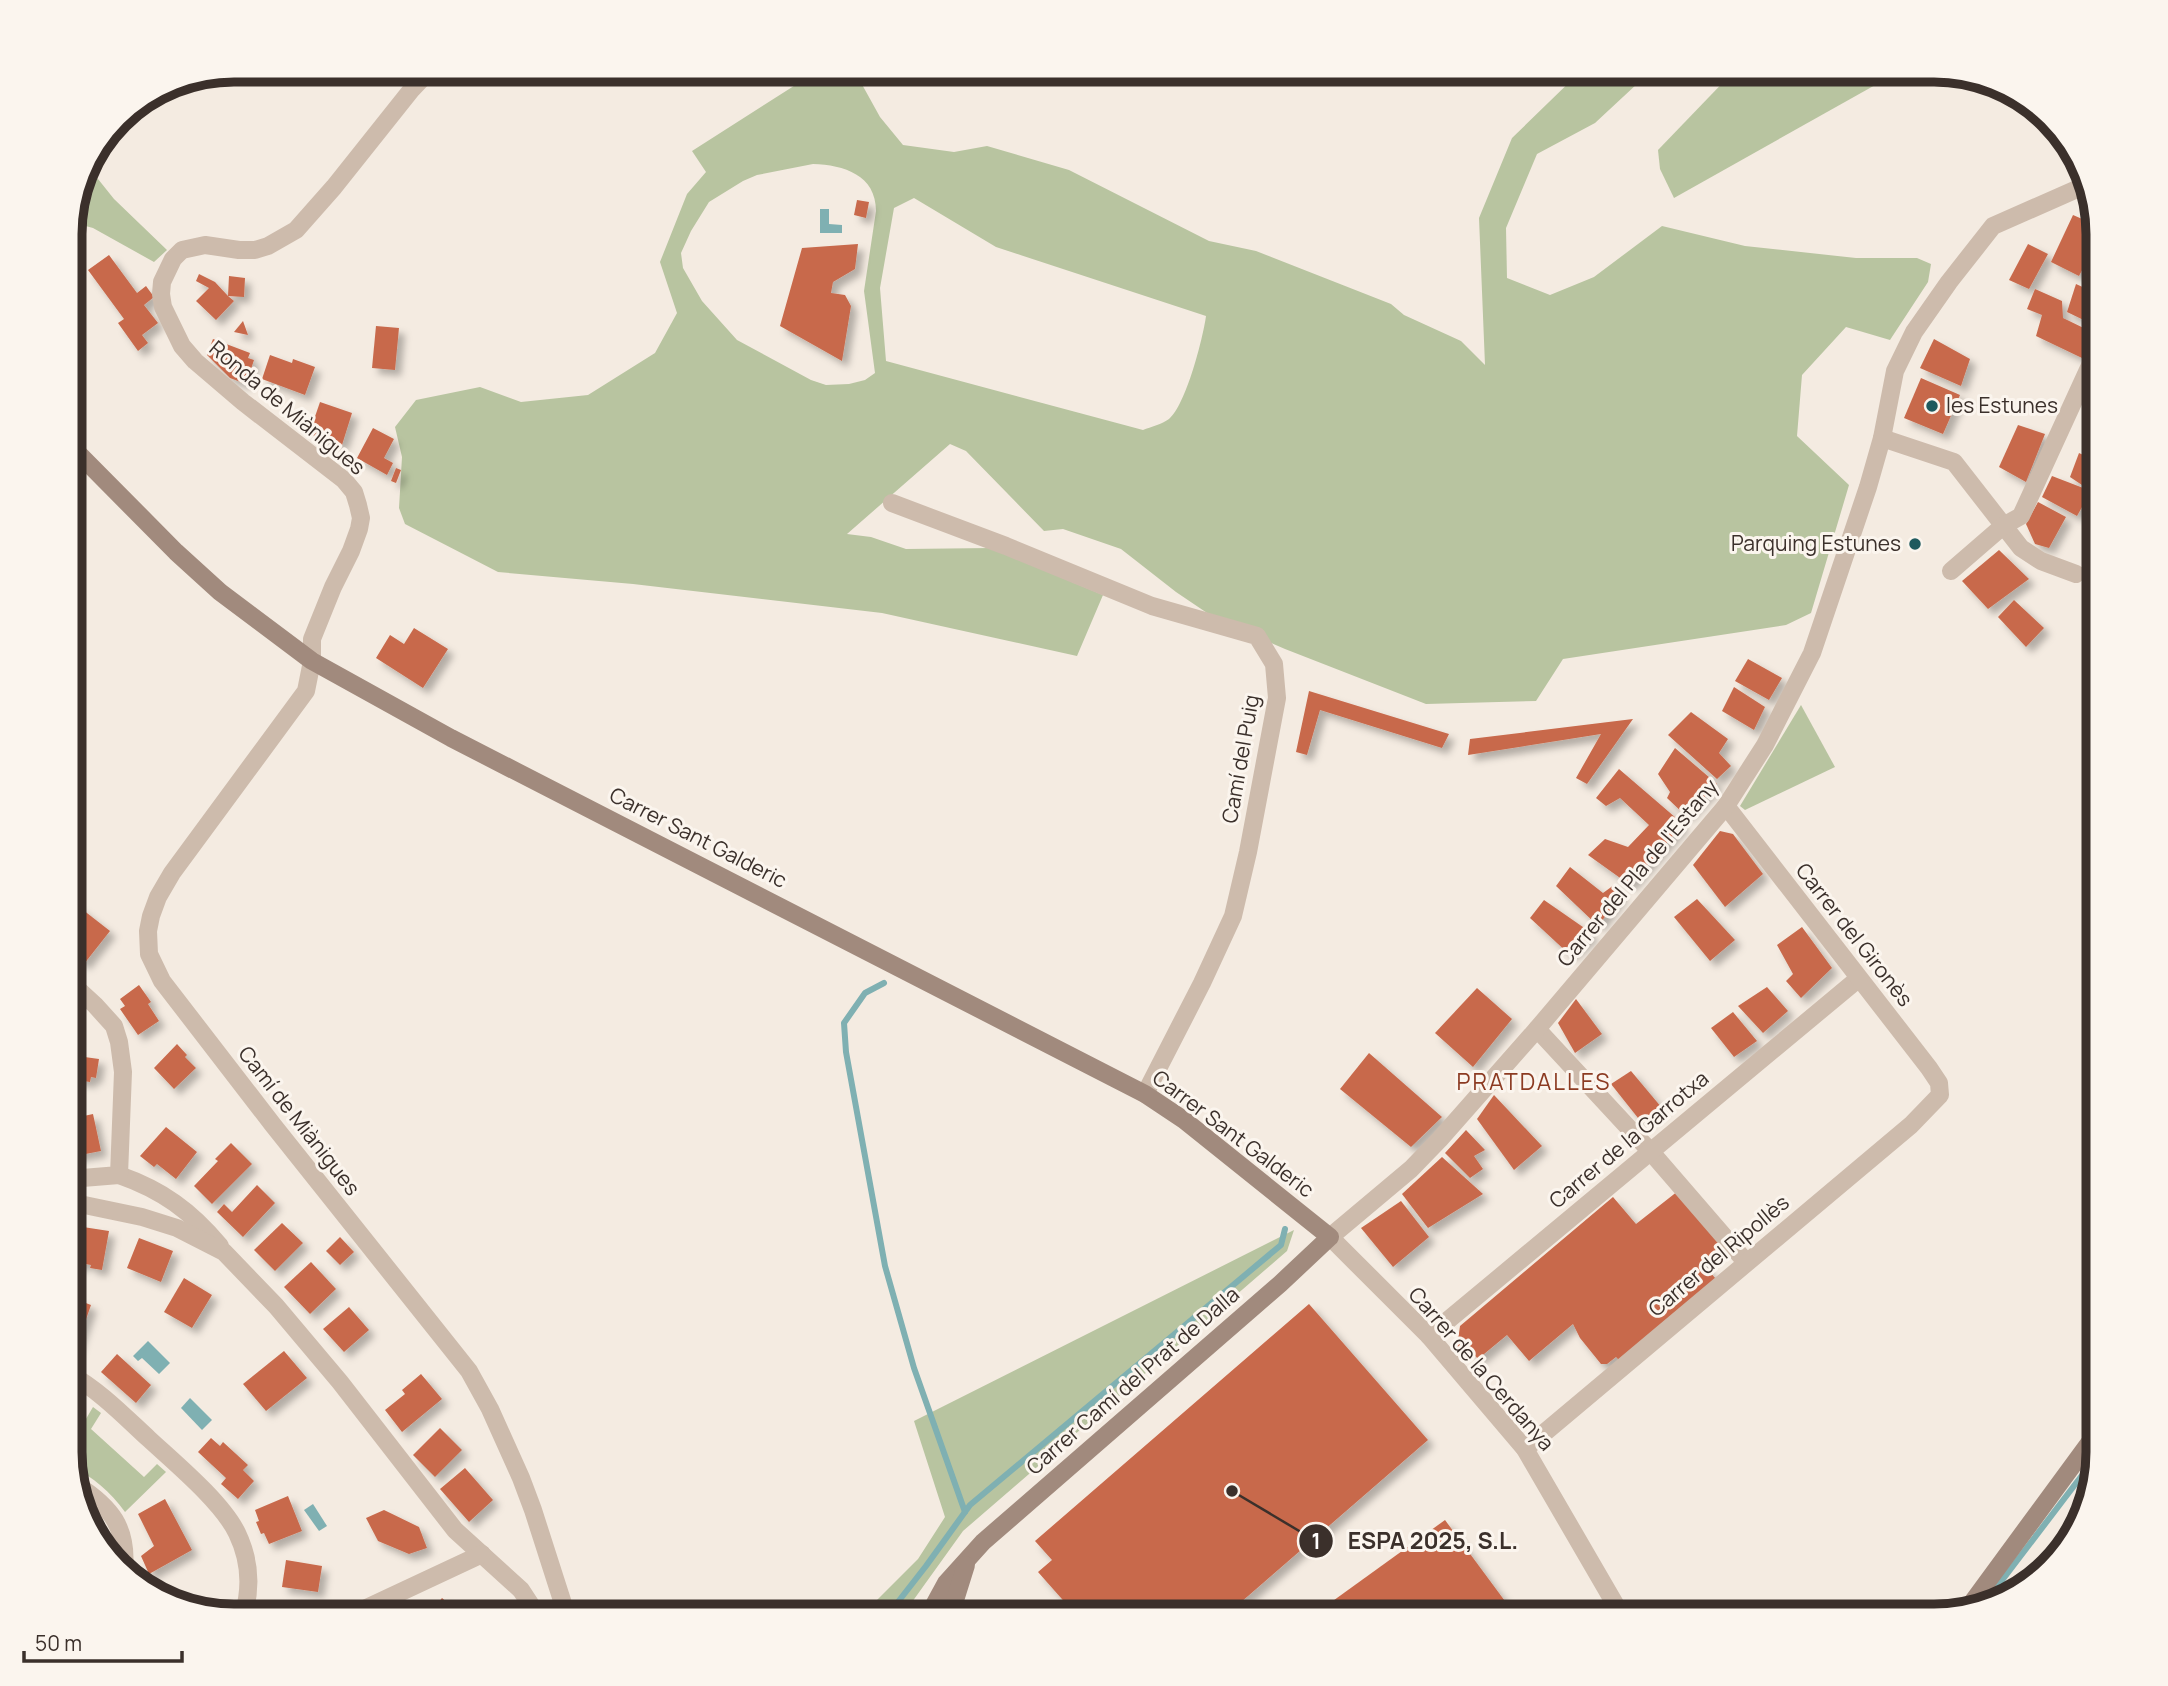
<svg xmlns="http://www.w3.org/2000/svg" width="2168" height="1686" viewBox="0 0 2168 1686" font-family="Manrope,sans-serif">
	<defs>
		<filter id="shadow"><feDropShadow dx="6" dy="6" stdDeviation="3.5" flood-color="#0004"/></filter>
	</defs>
	<rect width="100%" height="100%" fill="#f4ebe1"/>
	<g fill="#b8c4a0" fill-rule="evenodd">
		<path d="M819,70H854L880,117L903,145L954,152L987,146L1069,170L1209,241L1256,251L1391,304L1404,315L1461,341L1485,365L1479,218L1512,138L1582,70H1652L1595,123L1537,154L1506,228L1507,278L1550,295L1594,277L1662,226L1745,246L1856,258H1917L1931,264L1928,282L1890,340L1846,327L1802,375L1797,436L1849,485L1811,613L1786,625L1563,659L1536,701L1426,704L1285,649L1216,619L1176,592L1121,549L1063,529L1044,531L966,451L950,444L847,534L871,537L906,549L991,548L1103,595L1077,656L882,613L633,584L498,572L405,524L399,508L402,457L395,427L416,400L480,387L521,402L588,395L655,353L677,313L660,262L687,194L706,172L692,151ZM813,164C844,165 876,175 876,211L864,291L875,373L865,380L849,384L826,385L811,380L737,340L702,301L683,268L681,253L691,231L709,202L743,181L757,175ZM914,198L996,247L1206,316C1203,338 1186,405 1169,419C1162,424 1151,427 1143,430L886,361L880,288L894,208Z"/>
		<path d="M1418,70H1478L1450,79L1428,81Z"/>
		<path d="M1735,70H1902L1674,198L1660,169L1658,150Z"/>
		<path d="M86,164L114,199L167,250L154,262L93,228L71,222Z"/>
		<path d="M1801,705L1835,767L1745,810L1740,806Z"/>
		<path d="M1294,1230L1287,1251L963,1531L902,1616H861L918,1559L945,1517L914,1421Z"/>
		<path d="M93,1407L101,1413L91,1429L144,1477L157,1464L166,1472L125,1512C110,1491 94,1478 71,1466L70,1446Z"/>
	</g>
	<g fill="#7fb0b2">
		<path d="M820,209H829V224L842,225V233H820Z"/>
		<path d="M148,1341L170,1363L159,1374L142,1358L138,1361L133,1356Z"/>
		<path d="M190,1398L212,1420L202,1430L181,1408Z"/>
		<path d="M313,1504L327,1526L319,1531L304,1510Z"/>
	</g>
	<g fill="none" stroke-linecap="round" stroke-linejoin="round">
		<g stroke="#7fb0b2" stroke-width="6">
			<path d="M884,983L865,993L844,1023L846,1052L885,1266L914,1368L965,1512"/>
			<path d="M1984,1604L2096,1457"/>
			<path d="M887,1616L926,1566L970,1505L1281,1245L1285,1229"/>
		</g>
	</g>
	<g fill="#c8694b" filter="url(#shadow)">
		<path d="M857,200L869,202L866,218L854,215Z"/>
		<path d="M2073,215L2096,225L2098,234V240L2079,276L2051,262Z"/>
		<path d="M858,244L855,269L833,282L831,293L845,295L851,306L842,361L780,326L802,248Z"/>
		<path d="M2028,244L2048,254L2029,289L2009,280Z"/>
		<path d="M109,255L137,293L146,286L154,297L144,305L158,323L142,335L148,343L138,351L118,323L124,319L88,270Z"/>
		<path d="M199,274L215,282L228,296L229,276L245,278L244,297L228,296L234,301L216,320L196,301L209,288L196,281Z"/>
		<path d="M2076,284L2098,294V313L2092,324L2067,312Z"/>
		<path d="M2035,289L2062,301L2063,318L2094,333L2082,358L2036,336L2042,315L2027,309Z"/>
		<path d="M243,321L248,335L234,332Z"/>
		<path d="M376,326L399,328L395,370L372,368Z"/>
		<path d="M213,339L250,353L248,358L254,360L246,384L230,378L207,355Z"/>
		<path d="M1934,339L1970,359L1961,386L1920,368Z"/>
		<path d="M270,355L292,363L293,359L315,367L305,395L262,379Z"/>
		<path d="M1921,378L1960,395L1943,434L1904,418Z"/>
		<path d="M2098,384V410L2087,405Z"/>
		<path d="M320,402L352,413L342,445L309,434Z"/>
		<path d="M2018,425L2045,434L2026,482L1999,467Z"/>
		<path d="M373,428L394,439L384,458L393,463L387,475L357,458Z"/>
		<path d="M2079,453L2098,462V481L2091,491L2070,477Z"/>
		<path d="M396,468L401,470L396,483L391,481Z"/>
		<path d="M2052,476L2091,491L2077,516L2042,497Z"/>
		<path d="M2038,502L2066,517L2049,548L2035,544L2026,524Z"/>
		<path d="M2095,529L2098,530V548L2096,553L2084,547Z"/>
		<path d="M1999,550L2029,579L1988,609L1962,581Z"/>
		<path d="M2014,600L2044,628L2026,647L1998,617Z"/>
		<path d="M414,628L448,649L423,688L376,658L390,635L404,644Z"/>
		<path d="M1748,659L1782,678L1769,700L1735,681Z"/>
		<path d="M1734,687L1765,707L1754,730L1722,711Z"/>
		<path d="M1309,691L1449,734L1442,748L1320,710L1307,755L1296,752Z"/>
		<path d="M1691,712L1728,739L1719,753L1731,766L1717,779L1668,735Z"/>
		<path d="M1633,719L1587,784L1576,778L1601,734L1468,755L1470,739Z"/>
		<path d="M1675,748L1717,784L1686,816L1667,798L1670,792L1658,774Z"/>
		<path d="M1619,769L1683,824L1630,885L1588,855L1605,839L1628,847L1649,825L1620,798L1606,806L1596,798Z"/>
		<path d="M1720,831L1733,834L1763,874L1725,907L1693,865Z"/>
		<path d="M1570,867L1603,893L1614,885L1622,894L1598,926L1556,886Z"/>
		<path d="M1697,899L1735,940L1710,961L1674,917Z"/>
		<path d="M1544,900L1593,934L1570,955L1530,918Z"/>
		<path d="M78,906L110,931L84,964L70,953V916Z"/>
		<path d="M1802,927L1832,968L1801,998L1786,981L1793,974L1777,945Z"/>
		<path d="M139,985L151,1002L148,1004L159,1021L138,1035L120,1009L125,1006L120,999Z"/>
		<path d="M1767,987L1788,1011L1763,1033L1738,1006Z"/>
		<path d="M1477,988L1512,1019L1473,1067L1435,1033Z"/>
		<path d="M1576,999L1602,1034L1575,1053L1558,1023Z"/>
		<path d="M1733,1012L1757,1041L1734,1057L1711,1028Z"/>
		<path d="M177,1044L187,1055L185,1057L196,1068L174,1089L154,1068Z"/>
		<path d="M1369,1053L1442,1117L1411,1147L1340,1089Z"/>
		<path d="M70,1055L99,1059L96,1078L91,1077L90,1082L70,1079Z"/>
		<path d="M1631,1071L1662,1108L1642,1123L1611,1084Z"/>
		<path d="M1494,1095L1542,1146L1514,1170L1477,1119Z"/>
		<path d="M93,1114L101,1151L70,1157V1119Z"/>
		<path d="M166,1127L197,1152L176,1179L157,1164L154,1167L140,1156Z"/>
		<path d="M1466,1130L1485,1150L1474,1156L1483,1169L1470,1178L1445,1153Z"/>
		<path d="M231,1143L252,1164L212,1204L194,1186L218,1161L215,1159Z"/>
		<path d="M1442,1157L1483,1194L1428,1228L1402,1194Z"/>
		<path d="M257,1185L275,1203L243,1237L217,1212L224,1204L232,1212Z"/>
		<path d="M1678,1191L1722,1245L1701,1262L1716,1279L1619,1360L1616,1357L1607,1364H1601L1580,1338L1573,1324L1529,1361L1507,1335L1478,1359L1465,1344L1460,1349L1457,1347L1460,1326L1613,1197L1636,1224Z"/>
		<path d="M1401,1201L1429,1237L1393,1267L1361,1228Z"/>
		<path d="M282,1223L303,1243L275,1271L254,1250Z"/>
		<path d="M70,1225L109,1231L102,1270L90,1268L91,1265L80,1263L79,1268L70,1266Z"/>
		<path d="M340,1237L354,1252L340,1265L326,1251Z"/>
		<path d="M139,1238L173,1251L161,1282L127,1268Z"/>
		<path d="M311,1262L336,1289L310,1314L284,1287Z"/>
		<path d="M184,1278L212,1295L192,1328L164,1312Z"/>
		<path d="M70,1297L91,1305L75,1351L70,1349Z"/>
		<path d="M1309,1304L1428,1440L1225,1616H1077L1038,1572L1052,1560L1035,1541Z"/>
		<path d="M349,1307L369,1330L344,1352L323,1329Z"/>
		<path d="M284,1351L307,1378L266,1411L243,1384Z"/>
		<path d="M117,1354L151,1385L136,1403L101,1372Z"/>
		<path d="M421,1374L442,1399L402,1432L385,1410L405,1394L402,1390Z"/>
		<path d="M440,1428L462,1450L435,1477L413,1455Z"/>
		<path d="M211,1438L220,1446L223,1442L248,1465L243,1470L254,1481L238,1499L221,1484L226,1478L198,1452Z"/>
		<path d="M465,1468L493,1500L469,1522L440,1489Z"/>
		<path d="M288,1496L302,1531L269,1544L264,1533L261,1534L256,1522L259,1521L255,1510Z"/>
		<path d="M165,1499L192,1550L149,1574L141,1556L154,1546L138,1514Z"/>
		<path d="M384,1510L419,1527L427,1548L409,1554L378,1541L366,1518Z"/>
		<path d="M1445,1520L1516,1616H1312Z"/>
		<path d="M286,1560L322,1566L318,1592L282,1587Z"/>
		<path d="M442,1598L463,1616H427Z"/>
	</g>
	<g fill="none" stroke-linecap="round" stroke-linejoin="round">
		<g stroke="#cdbbac" stroke-width="18">
			<path d="M430,70L412,89L334,187L296,230L268,246L255,250H239L205,245L182,250L173,259L162,282L161,294L163,307L182,346L195,361L243,402L344,480L354,492L358,505L361,518L359,529L351,551L333,587L312,639V661L306,691L172,873L158,897L151,916L148,931L149,954L162,981L273,1125L469,1371L490,1409L521,1478L533,1510L567,1616"/>
			<path d="M1882,438L1954,462L2021,548L2041,561L2076,574"/>
			<path d="M892,503L1006,546L1152,606L1257,636L1274,664L1277,698L1248,852L1233,916L1202,983L1145,1094"/>
			<path d="M1951,571L2003,526L2021,516L2098,348"/>
			<path d="M1537,1029L1651,1152L1746,1262"/>
			<path d="M119,1175C162,1190 191,1211 220,1246"/>
			<path d="M70,1179L119,1175L123,1072L119,1042L114,1026L95,1005L70,982"/>
			<path d="M70,1202L142,1217L177,1228L224,1252L276,1306L340,1382L455,1530L521,1590L538,1616"/>
			<path d="M1429,1336L1858,979"/>
			<path d="M70,1374C100,1391 124,1416 149,1439C175,1463 222,1502 237,1533C250,1560 252,1587 243,1616"/>
			<path d="M1525,1449L1911,1125L1940,1095L1939,1083L1929,1068L1726,806"/>
			<path d="M77,1485C111,1507 128,1528 124,1570"/>
			<path d="M353,1616L356,1613L482,1554"/>
			<path d="M1622,1616L1525,1449L1429,1336L1330,1237L1411,1169L1440,1139L1537,1029L1726,806L1765,745L1812,653L1868,487L1882,438L1895,371L1914,332L1949,282L1993,226L2086,185"/>
		</g>
		<g stroke="#a18a7d" stroke-width="18">
			<path d="M70,445L176,552L220,592L312,661L451,738L1145,1094L1184,1120L1330,1237L1280,1284L983,1542L946,1583L928,1616"/>
			<path d="M1968,1608L2098,1431"/>
			<path d="M950,1616L966,1565"/>
		</g>
	</g>
	<g fill="#1f5a5e" stroke="#fbf5ee" stroke-width="2.5">
		<circle cx="1932" cy="406" r="7"/>
		<circle cx="1915" cy="544" r="7"/>
	</g>
	<g text-anchor="middle" stroke-width="6" stroke-linejoin="round" paint-order="stroke">
		<g font-size="21" fill="#3b302b" stroke="#fbf5ee" text-anchor="start">
			<text x="1946" y="413">les Estunes</text>
			<text x="1901" y="551" text-anchor="end">Parquing Estunes</text>
		</g>
		<g font-size="21" fill="#3b302b" stroke="#fbf5ee">
			<text transform="translate(287 408) rotate(40)" y="7">Ronda de Miànigues</text>
			<text transform="translate(1241 759) rotate(-80)" y="7">Camí del Puig</text>
			<text transform="translate(698 838) rotate(27)" y="7">Carrer Sant Galderic</text>
			<text transform="translate(1638 873) rotate(-50)" y="7">Carrer del Pla de l'Estany</text>
			<text transform="translate(1854 935) rotate(52)" y="7">Carrer del Gironès</text>
			<text transform="translate(299 1121) rotate(52)" y="7">Camí de Miànigues</text>
			<text transform="translate(1233 1134) rotate(37)" y="7">Carrer Sant Galderic</text>
			<text transform="translate(1629 1140) rotate(-40)" y="7">Carrer de la Garrotxa</text>
			<text transform="translate(1719 1256) rotate(-40)" y="7">Carrer del Ripollès</text>
			<text transform="translate(1481 1369) rotate(49)" y="7">Carrer de la Cerdanya</text>
			<text transform="translate(1133 1381) rotate(-41)" y="7">Carrer Camí del Prat de Dalla</text>
		</g>
		<g font-size="23" letter-spacing="2" fill="#8c3b22" stroke="#fbf5ee">
			<text x="1534" y="1090">PRATDALLES</text>
		</g>
	</g>
	<path d="M0 0H2168V1686H0ZM234 82H1934A152 152 0 0 1 2086 234V1452A152 152 0 0 1 1934 1604H234A152 152 0 0 1 82 1452V234A152 152 0 0 1 234 82Z" fill="#fbf5ee" fill-rule="evenodd"/>
	<path fill="none" stroke="#3b302b" stroke-width="9" d="M234 82H1934A152 152 0 0 1 2086 234V1452A152 152 0 0 1 1934 1604H234A152 152 0 0 1 82 1452V234A152 152 0 0 1 234 82Z"/>
	<path fill="none" stroke="#3b302b" stroke-width="2.5" d="M1232 1491L1316 1541"/>
	<g fill="#3b302b" stroke="#fbf5ee" stroke-width="2.5">
		<circle cx="1232" cy="1491" r="7"/>
		<circle cx="1316" cy="1541" r="18"/>
	</g>
	<g font-size="21" text-anchor="middle" font-weight="bold" fill="#fff">
		<text x="1316" y="1549">1</text>
	</g>
	<g font-size="23" text-anchor="middle" font-weight="bold" fill="#3b302b" stroke="#fbf5ee" stroke-width="6" stroke-linejoin="round" paint-order="stroke">
		<text x="1433" y="1549">ESPA 2025, S.L.</text>
	</g>
	<path d="M24 1651v10h158v-10" fill="none" stroke="#3b302b" stroke-width="3.5"/>
	<text x="35" y="1651" font-size="21" fill="#3b302b" stroke="#fbf5ee" stroke-width="5" paint-order="stroke">50 m</text>
</svg>
